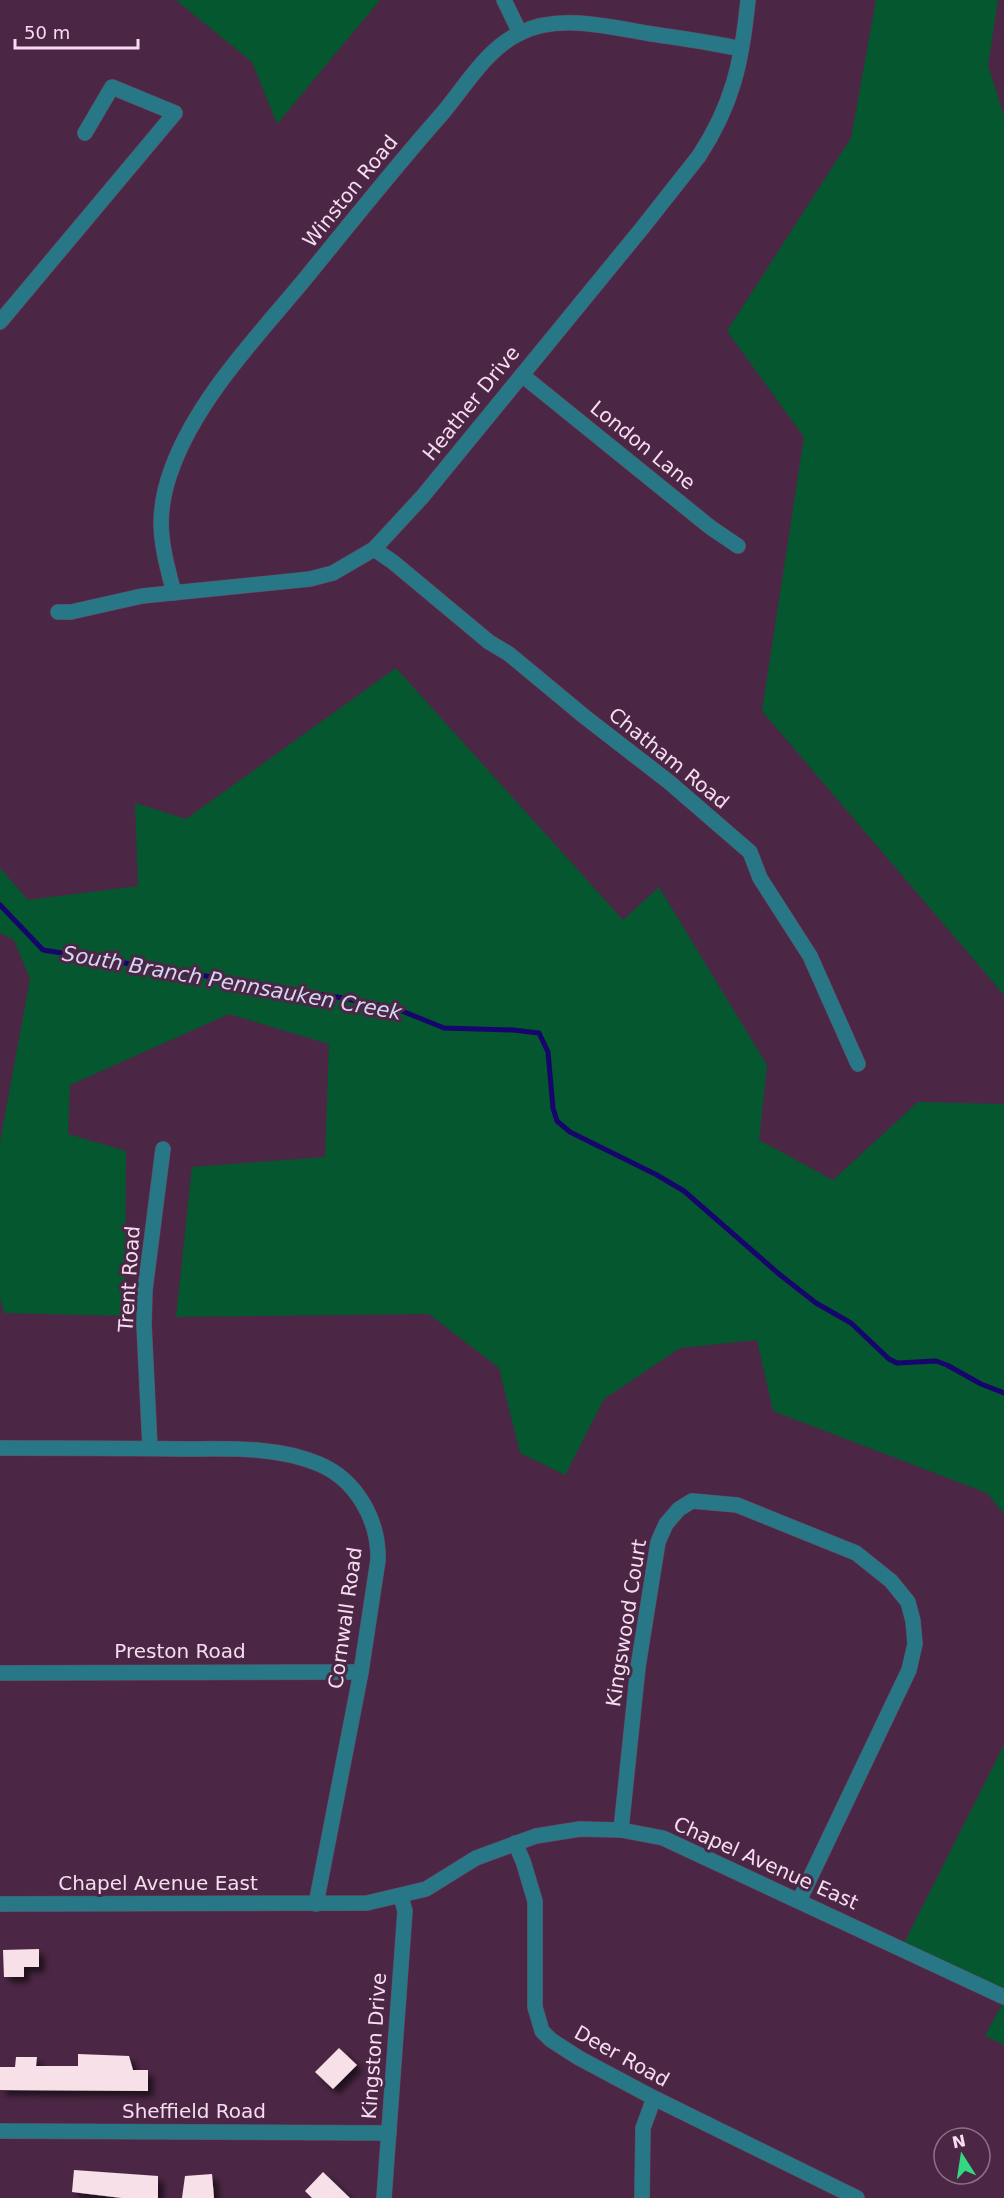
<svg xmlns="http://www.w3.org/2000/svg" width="1004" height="2198" viewBox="0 0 1004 2198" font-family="'DejaVu Sans',sans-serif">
	<defs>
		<filter id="shadow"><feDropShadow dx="5.5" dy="5.5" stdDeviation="3" flood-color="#0009"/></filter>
	</defs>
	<rect width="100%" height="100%" fill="#4c2745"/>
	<g fill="#04572f">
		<path d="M176,0H380L277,124L252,62Z"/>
		<path d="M876,0H998L988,65L1004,116V995L762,711L804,437L727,331L851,138Z"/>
		<path d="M396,668L623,920L659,887L767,1065L759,1140L833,1180L918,1102L1004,1104V1514L987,1493L773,1411L757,1340L680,1348L604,1399L565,1475L520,1453L499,1368L429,1314L176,1317L192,1167L325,1157L329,1044L229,1014L70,1085L68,1134L126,1151L125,1316L4,1313L0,1297V1142L30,979L14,940L0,933V868L28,900L138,886L135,803L186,819Z"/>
		<path d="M1004,1745V1998L904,1943Z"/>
		<path d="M1004,2001V2045L985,2036Z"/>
	</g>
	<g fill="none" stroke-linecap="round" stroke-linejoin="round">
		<path stroke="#18046d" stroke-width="5" d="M0,905L43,950L337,997L397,1009L444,1028L513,1030L539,1033L548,1052L553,1108L557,1121L570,1132L657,1175L684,1191L779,1274L816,1303L851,1323L889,1359L897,1363L936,1361L947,1365L981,1384L1004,1393"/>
	</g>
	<g fill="#f7e0e8" filter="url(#shadow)">
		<path d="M39,1949V1967H24V1977H4L3,1950Z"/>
		<path d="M339,2048L357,2065L333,2089L315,2072Z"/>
		<path d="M78,2054L129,2056L133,2070H148V2091L0,2090V2067H15L16,2057H37L36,2066H78Z"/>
		<path d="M74,2170L158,2176V2198H122L72,2192Z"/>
		<path d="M323,2172L350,2198H312L305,2191Z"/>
		<path d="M212,2174L214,2198H182L185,2176Z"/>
	</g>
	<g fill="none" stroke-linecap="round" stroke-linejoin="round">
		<g stroke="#674460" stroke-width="16">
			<g id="minor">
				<path d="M504,0L520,33"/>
				<path d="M0,322L175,113L112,87L85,133"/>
				<path d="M522,375L710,527L738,546"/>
				<path d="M374,549L393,562L489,642L509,654L585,717L669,782L750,852L760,878L810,956L858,1064"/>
				<path d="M174,593C161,544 154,516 172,468C199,395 261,333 309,274C353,220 395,167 441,115C465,87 485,50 520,33C558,14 607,26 646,33C678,38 710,42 741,49"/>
				<path d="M58,612H71L142,596L310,579L333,573L374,549L423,496L643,227L699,156C733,104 742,61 748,0"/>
				<path d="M0,1448C61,1448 122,1448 184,1449C229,1449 277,1446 319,1464C357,1480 379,1521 378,1560L361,1672L316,1904"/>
				<path d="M150,1448L144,1324L145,1290L163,1149"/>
				<path d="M0,1673L361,1672"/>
				<path d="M621,1830L638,1667L658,1542L666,1524L679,1509L692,1501L737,1505L856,1553L891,1581L908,1602L913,1621L915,1644L909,1670L799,1901"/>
				<path d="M515,1843L523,1861L535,1901V2007L542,2031L551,2040L579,2058L654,2098L857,2198"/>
				<path d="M0,1904L367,1903L426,1889L476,1858L536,1836L580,1829L621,1830L663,1838L1004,1997"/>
				<path d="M0,2131L389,2133"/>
				<path d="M384,2198L405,1911L401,1897"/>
				<path d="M642,2198L643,2128L654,2098"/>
			</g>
		</g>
		<use href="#minor" stroke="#287787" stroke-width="15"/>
	</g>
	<g text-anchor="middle" stroke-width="6" stroke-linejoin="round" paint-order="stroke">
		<g font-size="20" fill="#f5ddef" stroke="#4c2745">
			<text transform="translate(350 191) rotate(-51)" y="7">Winston Road</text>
			<text transform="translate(471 403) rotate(-51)" y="7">Heather Drive</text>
			<text transform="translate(643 445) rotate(39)" y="7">London Lane</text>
			<text transform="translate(669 758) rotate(39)" y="7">Chatham Road</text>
			<text transform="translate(129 1279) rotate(-86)" y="7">Trent Road</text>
			<text transform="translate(345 1618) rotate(-82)" y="7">Cornwall Road</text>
			<text transform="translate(626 1623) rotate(-81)" y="7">Kingswood Court</text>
			<text x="180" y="1658">Preston Road</text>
			<text transform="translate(766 1863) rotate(24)" y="7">Chapel Avenue East</text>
			<text x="158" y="1890">Chapel Avenue East</text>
			<text transform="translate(374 2046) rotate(-86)" y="7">Kingston Drive</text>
			<text transform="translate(622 2056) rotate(29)" y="7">Deer Road</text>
			<text x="194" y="2118">Sheffield Road</text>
		</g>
		<g font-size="21" font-style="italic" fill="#d1d8f3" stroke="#4c2745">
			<text transform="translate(232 983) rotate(10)" y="7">South Branch Pennsauken Creek</text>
		</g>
	</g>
	<g transform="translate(962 2156) rotate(348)"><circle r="28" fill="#4c2745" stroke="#907089" stroke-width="1.5"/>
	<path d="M0-4.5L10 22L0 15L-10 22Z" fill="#33d882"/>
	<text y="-9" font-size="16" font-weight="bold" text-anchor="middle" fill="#f5ddef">N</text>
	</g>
	<path d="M15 39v9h123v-9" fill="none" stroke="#f5ddef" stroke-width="3"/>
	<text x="24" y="39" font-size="18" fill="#f5ddef" stroke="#4c2745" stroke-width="4.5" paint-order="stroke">50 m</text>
</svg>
